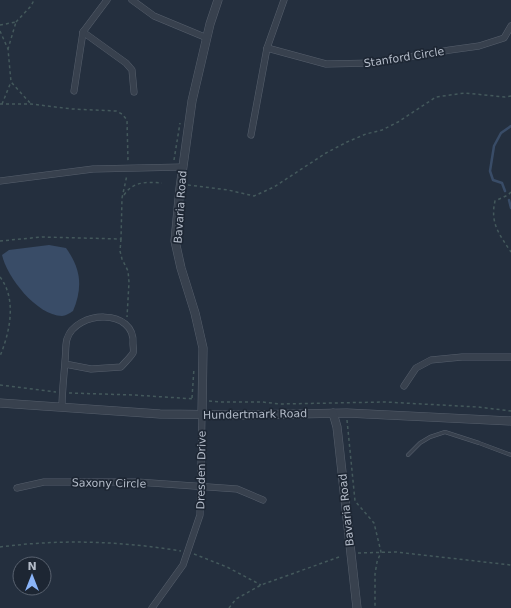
<svg xmlns="http://www.w3.org/2000/svg" width="511" height="608" viewBox="0 0 511 608" font-family="'DejaVu Sans',sans-serif">
	<rect width="100%" height="100%" fill="#242f3e"/>
	<path fill="#394c67" d="M49,245L66,248C81,269 83,287 73,311C70,313 65,316 62,316C36,315 7,277 2,255L9,250Z"/>
	<g fill="none" stroke-linecap="round" stroke-linejoin="round">
		<g stroke="#394c67" stroke-width="2.5">
			<path d="M505,191L502,183L493,180L490,171L494,146L501,133L511,126"/>
			<path d="M509,200L511,208"/>
		</g>
		<g stroke="#565f6c" stroke-width="4">
			<path id="service" d="M408,455L420,443L430,437L445,432L479,443L511,455"/>
		</g>
		<g stroke="#565f6c" stroke-width="7">
			<g id="minor">
				<path d="M132,0L154,16L207,38"/>
				<path d="M83,32L126,63L132,70L134,92"/>
				<path d="M267,48L326,64L374,63L450,50L479,46L504,38L511,26"/>
				<path d="M74,91L83,32L107,0"/>
				<path d="M251,135L267,48L284,0"/>
				<path d="M0,181L93,169L183,167"/>
				<path d="M404,386L416,368L431,360L462,357H511"/>
				<path d="M62,407C62,392 64,376 65,361C66,354 65,346 67,339C76,310 136,308 133,344C133,346 134,351 133,353C130,358 124,363 121,367L91,369L65,364"/>
				<path d="M17,488L44,482H137L237,489L263,500"/>
				<path d="M152,608L183,565L200,515L202,414"/>
			</g>
		</g>
		<g stroke="#565f6c" stroke-width="9">
			<g id="tertiary">
				<path d="M0,403L160,414L241,415L347,413L511,421"/>
				<path d="M333,413L337,427L357,608"/>
				<path d="M202,414L203,348L195,313L181,268L175,241L180,188L192,101L210,24L218,0"/>
			</g>
		</g>
		<g stroke="#44595c" stroke-width="1.5" stroke-dasharray="3 3" stroke-linecap="butt">
			<path d="M16,22L31,6L34,0"/>
			<path d="M0,25L16,22L8,49"/>
			<path d="M0,31L8,49L11,82L31,104"/>
			<path d="M0,104H31L72,109L116,111L122,114L127,120L128,161"/>
			<path d="M2,104L11,82"/>
			<path d="M174,160L180,123"/>
			<path d="M188,185L228,190L254,196L274,187L326,153L347,142L366,134L382,130L398,122L436,97L465,93L505,97L511,96"/>
			<path d="M511,192L508,195L495,201C490,223 499,234 511,252"/>
			<path d="M124,195C133,181 147,182 162,183"/>
			<path d="M122,198L127,175"/>
			<path d="M121,239L120,251L122,259L128,271L129,282L127,317"/>
			<path d="M0,241L42,237L121,239L122,198"/>
			<path d="M0,277C17,299 10,332 0,356"/>
			<path d="M0,385L56,392"/>
			<path d="M69,393L134,395L195,399"/>
			<path d="M192,398L194,368"/>
			<path d="M209,401L220,402H262L280,404L385,402L478,407L511,411"/>
			<path d="M347,420L355,501L374,523L381,552L377,562L375,574V608"/>
			<path d="M0,547C61,539 120,541 181,551"/>
			<path d="M358,553L396,552L511,565"/>
			<path d="M194,554L227,567L261,585"/>
			<path d="M229,608L236,599L261,585L339,557"/>
		</g>
		<use href="#service" stroke="#38414e" stroke-width="3"/>
		<use href="#minor" stroke="#38414e" stroke-width="6"/>
		<use href="#tertiary" stroke="#38414e" stroke-width="8"/>
	</g>
	<g text-anchor="middle" stroke-width="3.5" stroke-linejoin="round" paint-order="stroke">
		<g font-size="11" fill="#b4bcc9" stroke="#1d2633">
			<text transform="translate(404 57) rotate(-9)" y="4">Stanford Circle</text>
			<text transform="translate(180 207) rotate(-86)" y="4">Bavaria Road</text>
			<text transform="translate(255 414) rotate(-1)" y="4">Hundertmark Road</text>
			<text transform="translate(201 470) rotate(-89)" y="4">Dresden Drive</text>
			<text transform="translate(109 483) rotate(1)" y="4">Saxony Circle</text>
			<text transform="translate(346 510) rotate(-96)" y="4">Bavaria Road</text>
		</g>
	</g>
	<g transform="translate(32 576)"><circle r="19" fill="#1d2633" stroke="#59626f"/>
	<path d="M0-3L7 15L0 10L-7 15Z" fill="#8ab4f8"/>
	<text y="-6" font-size="11" font-weight="bold" text-anchor="middle" fill="#b4bcc9">N</text>
	</g>
</svg>
